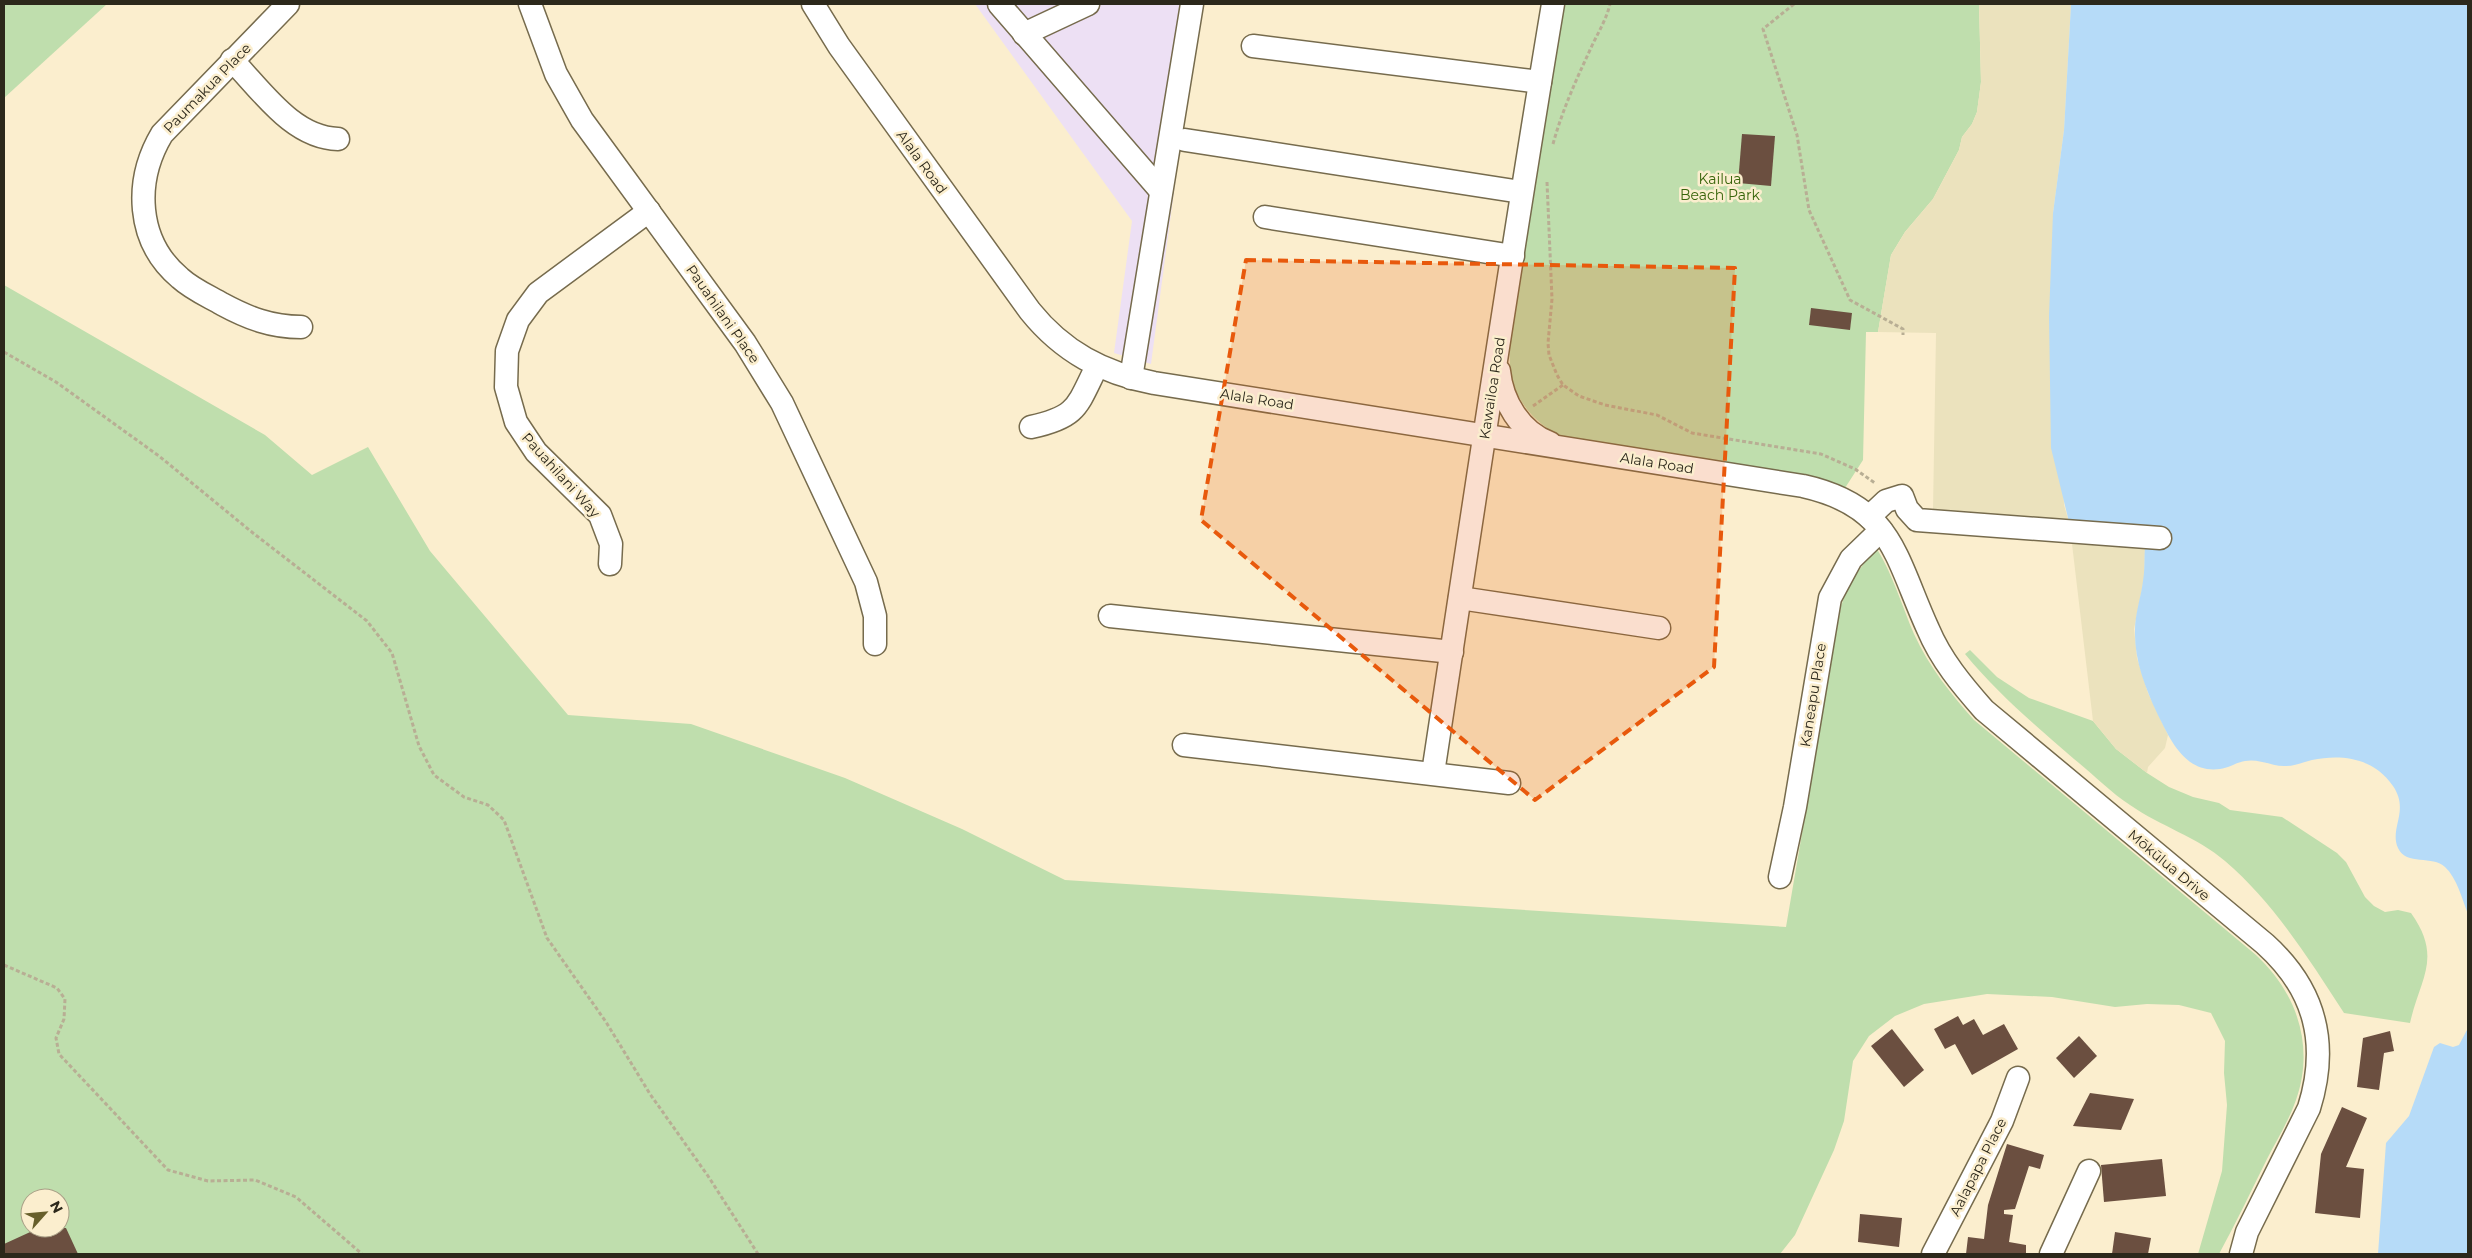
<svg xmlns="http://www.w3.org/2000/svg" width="2472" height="1258" viewBox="0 0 2472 1258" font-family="Montserrat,sans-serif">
	<rect width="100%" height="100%" fill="#fbeece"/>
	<path fill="#ede0f4" d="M975,4H1199L1151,364L1114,353L1132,221Z"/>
	<g fill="#bfdead" fill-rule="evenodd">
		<path d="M4,4H107L4,98Z"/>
		<path d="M1563,4H1979L1981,82L1977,112L1972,124L1962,137L1959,150L1933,199L1905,232L1891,255L1878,332H1866L1863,460L1845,488L1833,483L1567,439C1527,422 1506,389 1510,346Z"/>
		<path d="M4,285L265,435L312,475L368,447L430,551L568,715L691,724L845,778L962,829L1065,880L1786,927L1841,606C1849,583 1860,566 1877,549C1893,575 1902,606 1914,634C1929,667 1951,694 1974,720L2256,955C2297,993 2315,1046 2296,1100C2289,1120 2277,1140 2267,1159C2251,1191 2236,1223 2219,1254H2198L2222,1171L2227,1105L2224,1073L2225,1041L2211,1013L2179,1005L2147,1004L2115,1007L2052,997L1987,994L1924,1004L1895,1016L1869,1036L1853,1061L1844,1121L1834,1150L1795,1235L1780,1254H4ZM30,1198H60V1228H30Z"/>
		<path d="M1970,650L1997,677L2029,698L2093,721L2116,749L2147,773L2169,787L2193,797L2219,803L2230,810L2282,817L2337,853L2346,862L2365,897L2374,906L2385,912L2398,910L2411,913C2443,958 2420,978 2410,1023L2344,1013C2309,959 2274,903 2225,861C2197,837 2160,826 2130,805C2110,792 2093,774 2074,759C2036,726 1997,693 1965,654Z"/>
	</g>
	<g fill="#ebe2bd">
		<path d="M1979,4H2071L2064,130L2053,213L2064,505L2069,522L1933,510L1936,333L1878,332L1891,255L1905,232L1933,199L1959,150L1962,137L1972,124L1977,112L1981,82Z"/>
		<path d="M2072,544L2145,547L2144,579L2134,629L2137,658L2148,693L2168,735L2165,748L2148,767L2147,773L2116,749L2093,721Z"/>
	</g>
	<g fill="#b6dbf8">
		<path d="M2071,4H2468V914C2462,899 2457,878 2445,867C2433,855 2406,866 2398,848C2389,828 2410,811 2393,786C2374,758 2342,754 2312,760C2303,762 2295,766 2286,766C2273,767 2259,758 2245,761C2237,762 2229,768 2220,769C2185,774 2170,739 2157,713C2145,687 2134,659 2135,630C2135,614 2141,597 2143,581C2145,570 2144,559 2145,547L2069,522L2051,448L2049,316L2053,213L2064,130Z"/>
		<path d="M2468,1028V1254H2378L2386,1143L2409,1116L2434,1047L2440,1043L2453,1047L2459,1045Z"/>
	</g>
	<g fill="#6b4f40">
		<path d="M1742,134L1775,136L1771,186L1738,183Z"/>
		<path d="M1811,308L1852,313L1850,330L1809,325Z"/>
		<path d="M1958,1016L1963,1025L1974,1019L1983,1035L2004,1024L2018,1049L1972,1075L1955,1044L1945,1049L1934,1029Z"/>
		<path d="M1892,1029L1924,1070L1904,1087L1871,1046Z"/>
		<path d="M2390,1031L2394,1051L2384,1053L2379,1090L2357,1087L2363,1038Z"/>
		<path d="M2079,1036L2097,1056L2074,1078L2056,1058Z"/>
		<path d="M2090,1093L2134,1099L2121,1130L2073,1126Z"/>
		<path d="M2342,1107L2367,1118L2346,1167L2364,1169L2360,1218L2315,1213L2321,1154Z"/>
		<path d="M2007,1144L2044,1155L2040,1169L2029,1166L2015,1209L2004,1210V1214L2013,1215L2009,1242L2026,1245V1254H1966L1968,1237L1984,1239L1988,1205Z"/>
		<path d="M2162,1159L2166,1196L2104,1202L2101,1165Z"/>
		<path d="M1860,1214L1902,1218L1899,1247L1858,1242Z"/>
		<path d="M39,1228H66L78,1254H4V1244Z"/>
		<path d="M2115,1232L2151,1238L2148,1254H2112Z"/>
	</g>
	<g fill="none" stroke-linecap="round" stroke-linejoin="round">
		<g stroke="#766b4d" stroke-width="25">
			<g id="minor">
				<path d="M288,4L162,134C134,181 136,241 180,278C192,289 208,296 222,304C248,318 271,327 301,327"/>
				<path d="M530,4L556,74L582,120L745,343L782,403L866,582L875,616V644"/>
				<path d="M813,4L839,46L1030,311C1063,352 1103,373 1154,383L1803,486C1893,506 1895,557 1928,629C1941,660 1962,685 1984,710L2265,944C2316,990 2329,1044 2309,1108L2247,1232L2241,1254"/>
				<path d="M999,4L1161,191"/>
				<path d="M1024,34L1088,4"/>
				<path d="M1253,46L1540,82"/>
				<path d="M232,60C262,91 293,138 338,139"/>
				<path d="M1185,140L1521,192"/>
				<path d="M1265,217L1513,256"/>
				<path d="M1499,371C1502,401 1520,432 1550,443"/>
				<path d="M1131,378L1192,4"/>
				<path d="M1031,427C1078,417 1077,406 1097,366"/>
				<path d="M1869,517L1886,501L1902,496L1907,509L1917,520L2160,538"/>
				<path d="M610,564L611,544L600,515L536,452L516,422L506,387L507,351L518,320L538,293L649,211"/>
				<path d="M1460,598L1659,628"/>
				<path d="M1110,616L1452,652"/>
				<path d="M1184,745L1509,783"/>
				<path d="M1433,773C1472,517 1510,260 1553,4"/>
				<path d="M1780,877L1795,807L1830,598L1851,559L1881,530"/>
				<path d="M1933,1254L2002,1121L2018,1078"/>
				<path d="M2051,1254L2089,1171"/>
			</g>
		</g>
		<g stroke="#b8ae94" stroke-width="3" stroke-dasharray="4 2.5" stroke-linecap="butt">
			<path d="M1794,4L1763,29L1797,135L1809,210L1850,300L1903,329V335"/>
			<path d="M1553,144C1562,111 1576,80 1590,50C1597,34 1606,21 1610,4"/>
			<path d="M1547,182L1552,299L1548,343L1549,355L1557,375L1563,385L1579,396L1605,405L1657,415L1692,433L1821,454L1855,469L1875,483"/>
			<path d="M4,352L56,382L159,456L253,533L367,621L392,653L419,746L434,775L464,797L488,805L504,820L547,938L606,1022L650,1094L708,1176L758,1254"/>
			<path d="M1533,406L1563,385"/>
			<path d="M4,965L57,988L65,999L64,1019L56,1038L59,1054L168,1170L208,1181L255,1180L296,1197L362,1254"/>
		</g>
		<use href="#minor" stroke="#fff" stroke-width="22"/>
	</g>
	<path fill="#e8590c" fill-opacity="0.2" stroke="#e8590c" stroke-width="4" stroke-dasharray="10 6" stroke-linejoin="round" d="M1246,260L1735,268L1714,667L1535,800L1201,520Z"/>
	<g text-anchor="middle" stroke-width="5" stroke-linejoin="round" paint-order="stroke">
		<g font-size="14" fill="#2c281b" stroke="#fbeece">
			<text transform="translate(207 88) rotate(-46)" y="5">Paumakua Place</text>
			<text transform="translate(922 162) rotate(54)" y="5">Alala Road</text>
			<text transform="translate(723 314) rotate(55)" y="5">Pauahilani Place</text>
			<text transform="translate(1492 388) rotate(-81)" y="5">Kawailoa Road</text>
			<text transform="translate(1257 399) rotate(9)" y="5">Alala Road</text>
			<text transform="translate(1657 463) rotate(9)" y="5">Alala Road</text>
			<text transform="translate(561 475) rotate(48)" y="5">Pauahilani Way</text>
			<text transform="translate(1813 695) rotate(-81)" y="5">Kaneapu Place</text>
			<text transform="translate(2169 865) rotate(40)" y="5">Mōkūlua Drive</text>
			<text transform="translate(1978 1167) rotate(-63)" y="5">Aalapapa Place</text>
		</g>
		<g font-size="14" fill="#37640a" stroke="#fbeece">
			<text x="1720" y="184">Kailua<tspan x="1720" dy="16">Beach Park</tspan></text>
		</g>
	</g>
	<rect width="2472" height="1258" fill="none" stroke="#2c281b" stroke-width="10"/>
	<g transform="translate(45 1213) rotate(63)"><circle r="24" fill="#fbeece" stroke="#a89f86"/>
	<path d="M0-4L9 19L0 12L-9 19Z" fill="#675f2b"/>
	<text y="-8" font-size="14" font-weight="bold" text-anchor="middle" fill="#2c281b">N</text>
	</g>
</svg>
